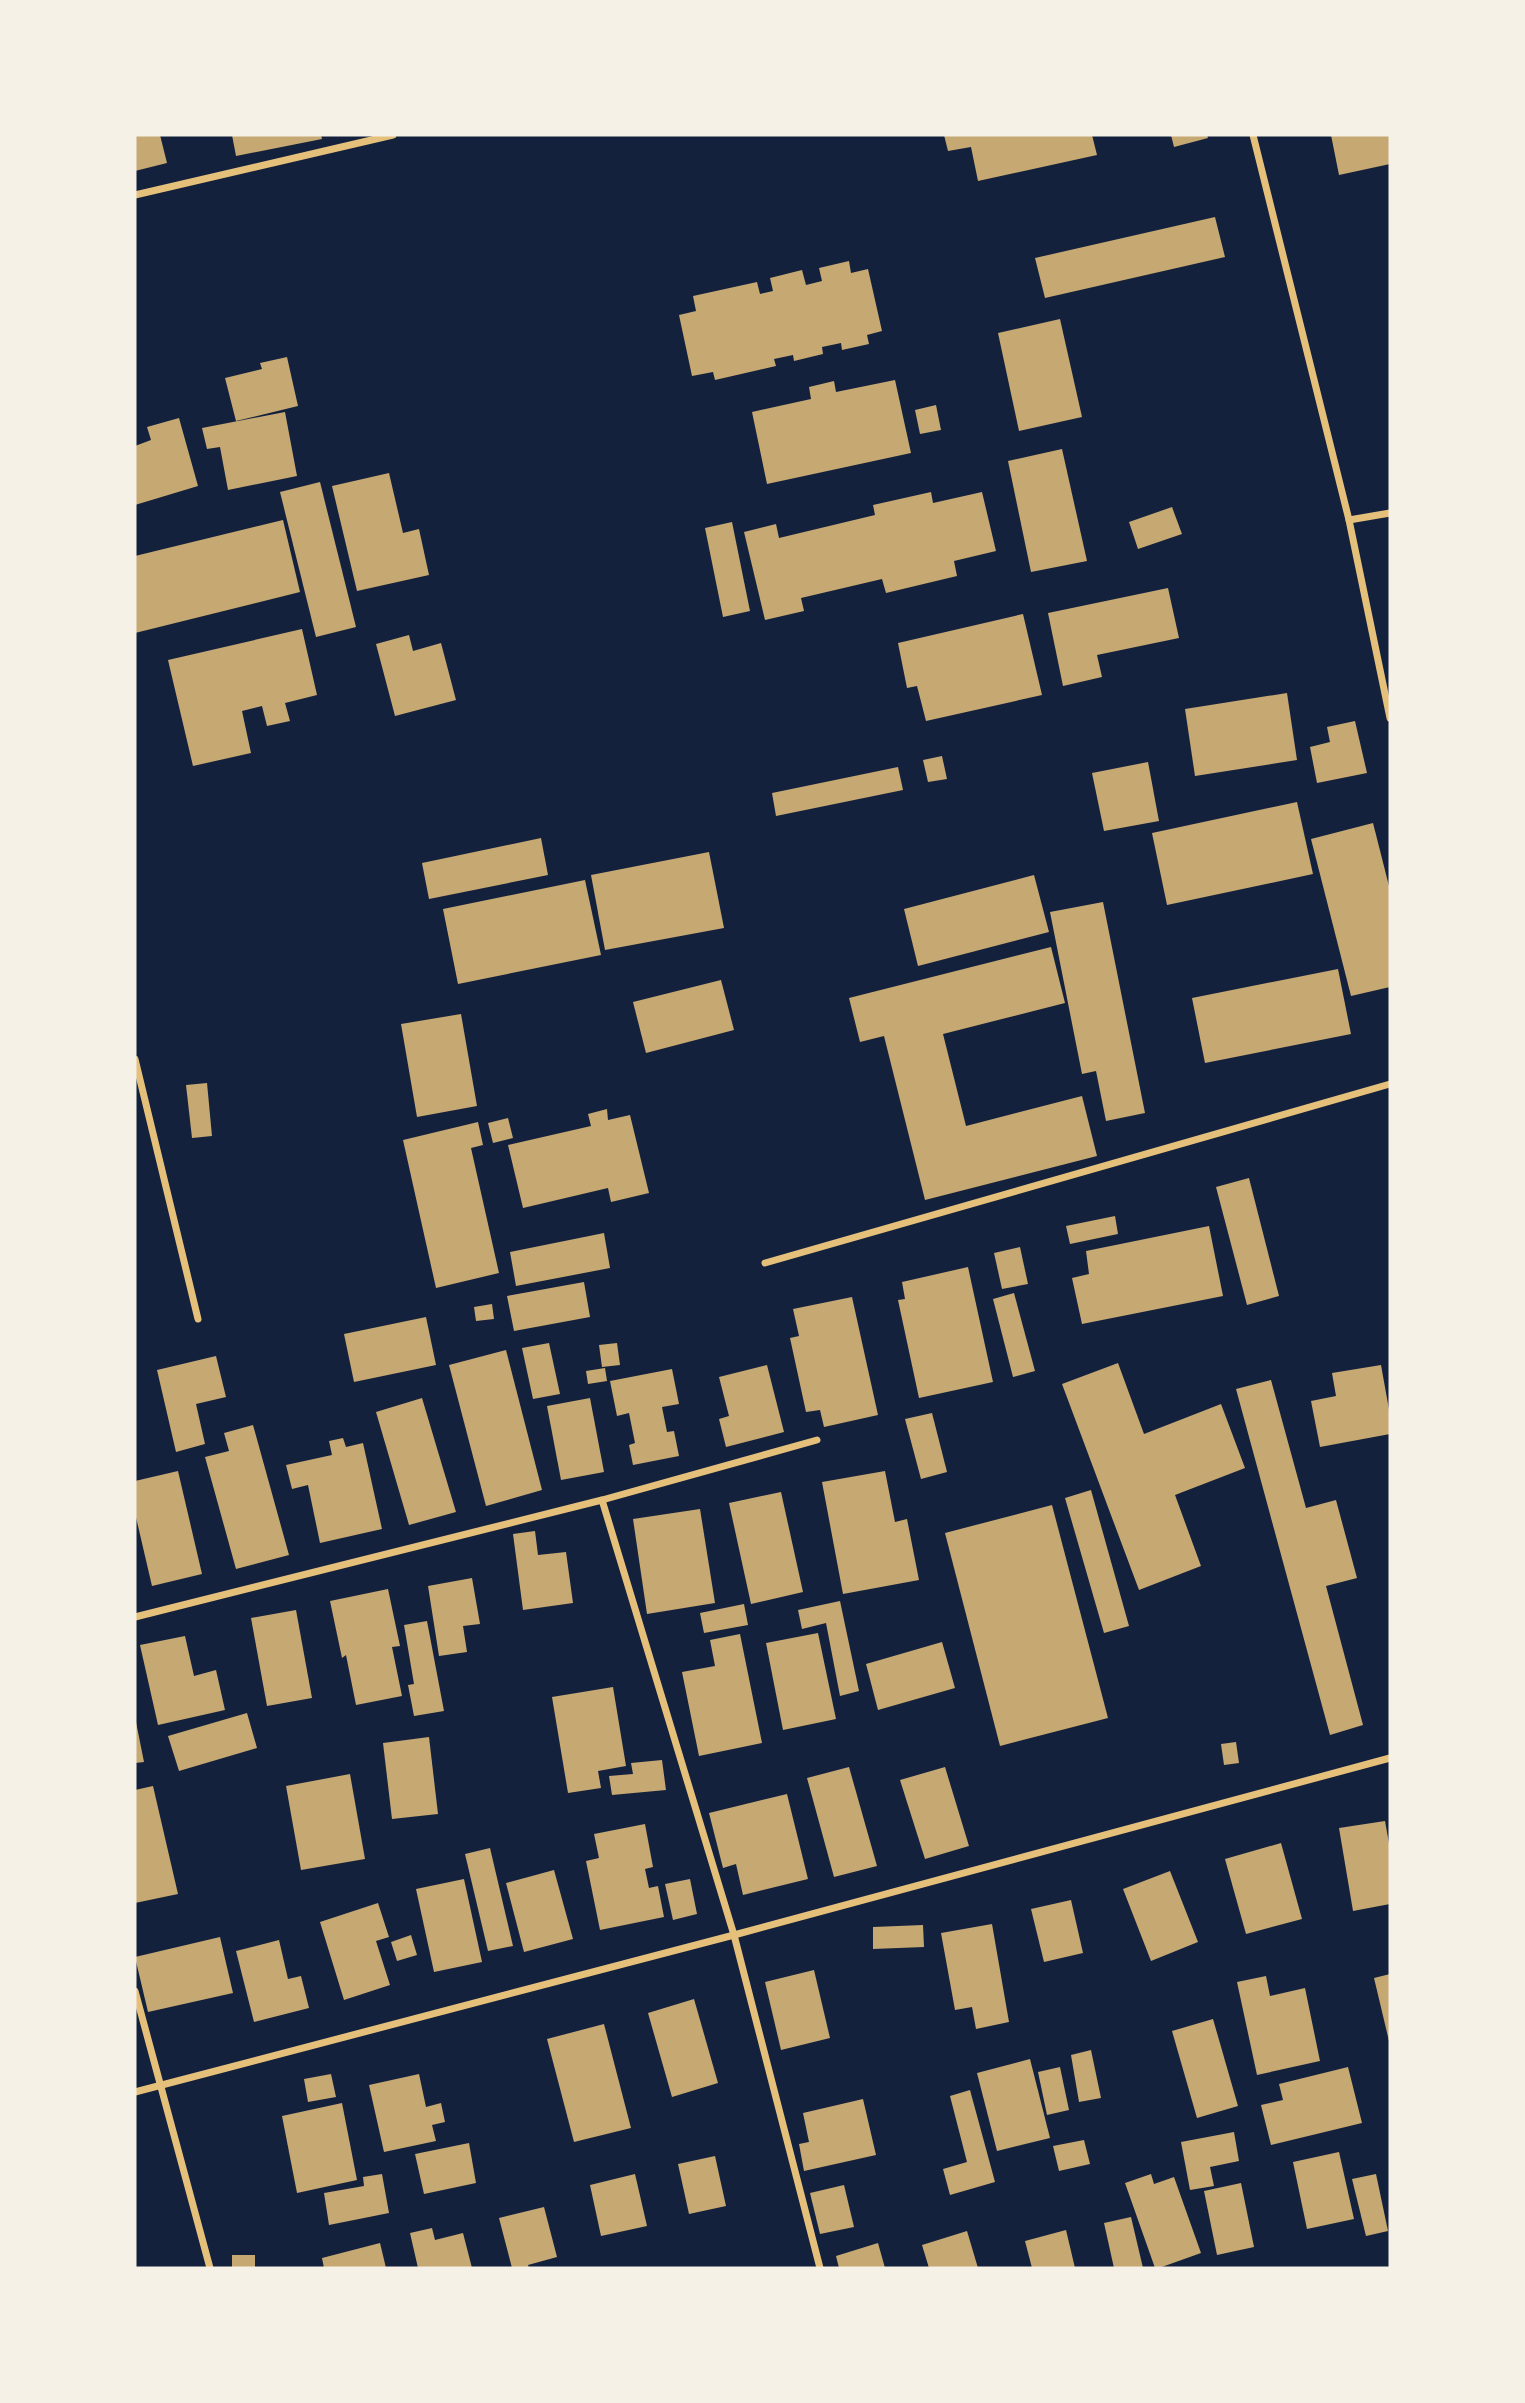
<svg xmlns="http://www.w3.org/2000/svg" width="1525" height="2403" viewBox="0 0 1525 2403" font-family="'PT Sans',sans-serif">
	<rect width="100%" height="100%" fill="#14213d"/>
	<g fill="#c6a872">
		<path d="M135,135H160L167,163L135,171Z"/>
		<path d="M232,135H321L322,139L236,156Z"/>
		<path d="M944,135H1092L1097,155L978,181L971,147L948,151Z"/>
		<path d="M1171,135H1207L1208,138L1174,147Z"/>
		<path d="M1331,135H1390V164L1339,175Z"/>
		<path d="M1215,217L1225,257L1045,298L1035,258Z"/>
		<path d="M849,261L851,273L868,269L882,331L867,335L869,344L842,350L841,343L822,347L823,354L794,361L793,355L774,359L776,366L715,380L713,372L692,376L679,315L696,311L693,296L757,282L760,294L773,291L770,278L802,270L806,285L822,281L819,268Z"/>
		<path d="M1060,319L1082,417L1019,431L998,333Z"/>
		<path d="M287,357L298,406L236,421L225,378L262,369L260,363Z"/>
		<path d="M895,380L911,453L767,484L752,412L811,399L809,387L834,381L836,392Z"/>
		<path d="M936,405L941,430L920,434L915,410Z"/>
		<path d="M285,412L297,476L228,490L220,447L207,449L202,428Z"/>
		<path d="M179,418L198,486L135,505V446L151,440L147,427Z"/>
		<path d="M1062,449L1087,561L1031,572L1008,461Z"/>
		<path d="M389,473L403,533L419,529L429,575L357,591L332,486Z"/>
		<path d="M320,482L356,627L316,637L280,492Z"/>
		<path d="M931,492L933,503L982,492L996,551L954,561L957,576L886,593L882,579L801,598L804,611L765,620L744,532L776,524L779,538L875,515L873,505Z"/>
		<path d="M1172,507L1182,534L1138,549L1129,522Z"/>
		<path d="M283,520L300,592L135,633V556Z"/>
		<path d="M732,522L750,611L723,617L705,528Z"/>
		<path d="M1168,588L1179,638L1097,655L1102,677L1063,686L1048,613Z"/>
		<path d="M1023,614L1042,695L926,721L917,686L907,688L898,643Z"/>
		<path d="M302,629L317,695L285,703L290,721L267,726L262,706L242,711L251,753L193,766L168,660Z"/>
		<path d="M409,635L413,651L441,643L456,700L395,716L376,644Z"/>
		<path d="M1287,693L1297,760L1195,776L1185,709Z"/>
		<path d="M1355,721L1367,773L1317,783L1310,747L1330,742L1327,727Z"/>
		<path d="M942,756L947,779L928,782L923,760Z"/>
		<path d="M1148,762L1159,821L1104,831L1092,773Z"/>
		<path d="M898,767L903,790L776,816L772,793Z"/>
		<path d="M1297,802L1313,874L1167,905L1152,833Z"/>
		<path d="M1373,823L1390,890V987L1351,996L1311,839Z"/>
		<path d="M541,838L548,875L429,899L422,863Z"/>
		<path d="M709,852L724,928L605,950L591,875Z"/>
		<path d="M1034,875L1049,932L918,966L904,909Z"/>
		<path d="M585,880L601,955L458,984L443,909Z"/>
		<path d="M1103,902L1145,1113L1106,1121L1096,1071L1082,1074L1050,912Z"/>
		<path d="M1051,947L1065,1003L943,1034L966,1126L1082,1096L1097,1156L925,1200L884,1036L860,1042L849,998Z"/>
		<path d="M1338,969L1351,1034L1205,1063L1192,998Z"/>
		<path d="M721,980L734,1030L646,1053L633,1002Z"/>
		<path d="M461,1014L477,1106L417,1117L401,1024Z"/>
		<path d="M207,1083L212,1136L192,1138L186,1085Z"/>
		<path d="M607,1109L608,1120L630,1115L649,1193L611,1202L608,1188L523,1208L508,1145L591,1126L588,1114Z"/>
		<path d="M508,1118L513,1138L493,1143L488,1123Z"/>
		<path d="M478,1122L483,1145L471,1148L499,1273L436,1288L403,1140Z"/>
		<path d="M1249,1178L1279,1296L1247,1305L1216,1187Z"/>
		<path d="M1115,1216L1118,1234L1070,1244L1066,1226Z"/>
		<path d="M1209,1226L1223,1296L1082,1324L1072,1278L1089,1274L1086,1251Z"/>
		<path d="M604,1233L610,1268L516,1286L510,1252Z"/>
		<path d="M1020,1247L1028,1284L1002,1289L994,1253Z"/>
		<path d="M968,1267L993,1382L919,1398L898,1300L905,1299L902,1282Z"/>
		<path d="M584,1282L590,1317L514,1331L507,1296Z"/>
		<path d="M1014,1293L1035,1371L1013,1377L993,1299Z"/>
		<path d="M852,1297L878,1415L824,1427L820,1410L806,1412L790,1338L799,1336L793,1309Z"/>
		<path d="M492,1304L494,1319L476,1321L474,1307Z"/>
		<path d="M426,1317L436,1365L354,1382L344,1334Z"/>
		<path d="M549,1343L560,1394L533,1399L522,1348Z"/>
		<path d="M617,1343L620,1365L602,1367L599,1345Z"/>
		<path d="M506,1350L542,1490L486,1506L449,1365Z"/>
		<path d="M216,1356L226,1397L196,1404L205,1444L176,1452L157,1370Z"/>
		<path d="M1118,1363L1144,1434L1221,1404L1245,1468L1175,1495L1201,1566L1139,1590L1062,1384Z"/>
		<path d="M767,1365L784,1432L726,1447L719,1419L729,1416L719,1377Z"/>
		<path d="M1381,1365L1390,1415V1434L1320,1447L1311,1401L1336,1396L1332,1373Z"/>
		<path d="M605,1368L607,1381L588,1384L586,1371Z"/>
		<path d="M672,1369L679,1404L662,1407L667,1432L674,1431L679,1456L633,1465L629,1445L635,1443L629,1413L617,1416L610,1381Z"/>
		<path d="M1271,1380L1306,1508L1336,1500L1357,1578L1326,1586L1363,1725L1330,1735L1236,1389Z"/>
		<path d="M422,1398L456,1512L409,1525L376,1412Z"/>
		<path d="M590,1398L604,1472L561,1480L547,1406Z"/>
		<path d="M932,1413L947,1472L921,1479L905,1419Z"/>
		<path d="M253,1425L289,1555L236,1569L205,1457L229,1451L224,1433Z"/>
		<path d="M343,1438L346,1447L363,1443L382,1529L320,1543L308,1485L292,1489L286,1465L332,1455L329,1441Z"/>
		<path d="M178,1471L202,1574L152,1586L135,1513V1481Z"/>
		<path d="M885,1471L895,1522L907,1519L919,1580L843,1594L822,1482Z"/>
		<path d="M1091,1490L1129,1626L1104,1633L1065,1498Z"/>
		<path d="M781,1492L803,1592L751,1604L729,1503Z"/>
		<path d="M1052,1505L1108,1718L1000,1746L945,1533Z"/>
		<path d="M700,1509L715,1603L647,1614L633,1519Z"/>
		<path d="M535,1531L538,1555L566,1552L573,1603L523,1610L513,1534Z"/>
		<path d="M472,1578L480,1624L463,1626L467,1652L439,1656L428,1586Z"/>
		<path d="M388,1589L400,1646L392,1647L402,1696L356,1705L346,1655L342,1658L330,1601Z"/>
		<path d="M840,1601L859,1691L840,1696L826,1623L802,1629L798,1610Z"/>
		<path d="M744,1604L748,1625L704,1633L700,1613Z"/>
		<path d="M296,1610L312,1698L267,1706L251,1618Z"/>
		<path d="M427,1621L444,1711L414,1716L408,1685L414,1684L404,1625Z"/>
		<path d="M818,1633L836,1719L783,1730L766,1643Z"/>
		<path d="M740,1634L762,1743L699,1756L682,1672L715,1666L710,1640Z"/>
		<path d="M185,1636L194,1676L216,1670L225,1710L158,1725L140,1645Z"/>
		<path d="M942,1642L955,1688L878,1710L866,1664Z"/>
		<path d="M613,1687L626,1766L598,1771L601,1788L568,1793L552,1697Z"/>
		<path d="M247,1713L257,1748L179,1771L168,1736Z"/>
		<path d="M135,1717L144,1762L135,1763Z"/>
		<path d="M429,1737L438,1814L392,1819L383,1743Z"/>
		<path d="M1236,1742L1239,1763L1224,1765L1221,1744Z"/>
		<path d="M662,1760L666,1790L612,1795L609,1776L633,1774L631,1763Z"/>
		<path d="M849,1767L877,1866L834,1877L807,1778Z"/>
		<path d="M945,1767L969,1846L925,1859L900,1780Z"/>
		<path d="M350,1774L365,1859L301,1870L286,1786Z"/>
		<path d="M153,1786L178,1894L135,1903V1790Z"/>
		<path d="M787,1794L808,1879L743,1895L736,1864L723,1868L709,1813Z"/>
		<path d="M1385,1821L1390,1849V1904L1353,1911L1339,1828Z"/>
		<path d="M645,1824L653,1867L645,1869L649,1888L658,1886L664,1917L600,1930L586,1861L599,1858L594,1834Z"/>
		<path d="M1281,1843L1302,1919L1246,1934L1225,1859Z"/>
		<path d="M490,1848L513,1946L488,1951L465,1854Z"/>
		<path d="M554,1870L573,1939L524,1952L506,1883Z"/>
		<path d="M1170,1871L1198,1942L1151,1961L1123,1889Z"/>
		<path d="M464,1879L482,1962L434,1972L416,1889Z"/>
		<path d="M690,1879L697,1914L673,1920L665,1884Z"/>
		<path d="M1071,1900L1083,1953L1044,1962L1031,1909Z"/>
		<path d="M378,1903L389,1937L376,1941L390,1985L344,2000L320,1922Z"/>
		<path d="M992,1924L1009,2022L976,2029L972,2007L955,2010L941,1933Z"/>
		<path d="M923,1925L924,1947L873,1949V1927Z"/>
		<path d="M411,1935L417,1955L397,1961L391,1942Z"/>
		<path d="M220,1937L233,1993L148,2012L135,1957Z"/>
		<path d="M279,1940L288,1979L301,1976L309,2008L254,2022L236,1951Z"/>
		<path d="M814,1970L830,2038L781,2050L765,1982Z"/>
		<path d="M1390,1974V2041H1389L1374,1978Z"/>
		<path d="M1266,1976L1270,1996L1305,1988L1320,2061L1257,2075L1237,1982Z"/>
		<path d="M694,1999L718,2083L672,2097L648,2013Z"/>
		<path d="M1213,2019L1238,2106L1197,2118L1172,2031Z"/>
		<path d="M604,2024L631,2128L574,2142L547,2039Z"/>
		<path d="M1091,2050L1101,2098L1079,2102L1071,2055Z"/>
		<path d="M1030,2059L1050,2138L997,2151L977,2073Z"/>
		<path d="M1060,2067L1069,2110L1047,2115L1038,2072Z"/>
		<path d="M1348,2067L1362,2123L1271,2145L1261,2105L1283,2100L1279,2084Z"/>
		<path d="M331,2074L336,2097L308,2102L304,2079Z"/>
		<path d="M419,2074L426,2107L441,2103L445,2122L432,2125L436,2141L384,2152L369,2085Z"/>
		<path d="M970,2090L995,2182L950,2195L943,2169L967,2162L950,2096Z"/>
		<path d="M863,2099L876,2155L804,2171L799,2144L809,2142L803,2113Z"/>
		<path d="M342,2103L357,2180L297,2193L282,2116Z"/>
		<path d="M1234,2132L1239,2161L1210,2167L1214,2186L1190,2190L1181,2142Z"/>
		<path d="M1084,2140L1090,2164L1059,2171L1053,2146Z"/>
		<path d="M469,2143L476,2183L424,2194L415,2154Z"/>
		<path d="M1339,2152L1354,2219L1307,2229L1293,2162Z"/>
		<path d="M715,2156L726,2206L689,2214L678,2164Z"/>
		<path d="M382,2174L389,2213L329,2225L324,2193L364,2186L363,2177Z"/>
		<path d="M635,2174L647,2226L601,2236L590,2185Z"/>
		<path d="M1151,2174L1154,2184L1174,2177L1201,2253L1159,2268H1155L1125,2183Z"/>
		<path d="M1376,2174L1388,2231L1366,2236L1352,2179Z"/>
		<path d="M1241,2183L1254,2247L1217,2255L1204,2191Z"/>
		<path d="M844,2185L854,2227L820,2234L810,2193Z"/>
		<path d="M544,2207L557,2257L528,2265L529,2268H512L499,2218Z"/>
		<path d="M1131,2217L1143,2268H1114L1104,2223Z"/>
		<path d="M432,2228L435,2240L463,2233L472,2268H418L410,2233Z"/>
		<path d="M1066,2230L1075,2268H1032L1025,2241Z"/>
		<path d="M967,2231L978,2268H929L922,2245Z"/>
		<path d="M380,2243L386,2268H324L322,2258Z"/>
		<path d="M878,2243L885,2268H839L836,2256Z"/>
		<rect x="232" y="2255" width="23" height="13"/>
	</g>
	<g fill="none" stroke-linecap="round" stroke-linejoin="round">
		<g stroke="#e5c07b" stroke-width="7">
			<path d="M1253,135L1349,520L1390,718"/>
			<path d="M135,195L393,135"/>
			<path d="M1349,520L1390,513"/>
			<path d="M135,1059L198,1319"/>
			<path d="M765,1263L1390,1084"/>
			<path d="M602,1500L734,1935L820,2268"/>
			<path d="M135,1617L602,1500L817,1440"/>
			<path d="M135,1991L210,2268"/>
			<path d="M135,2092L734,1935L1390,1758"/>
		</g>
	</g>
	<rect width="1525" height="2403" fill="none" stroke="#f6f1e7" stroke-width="273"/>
</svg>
